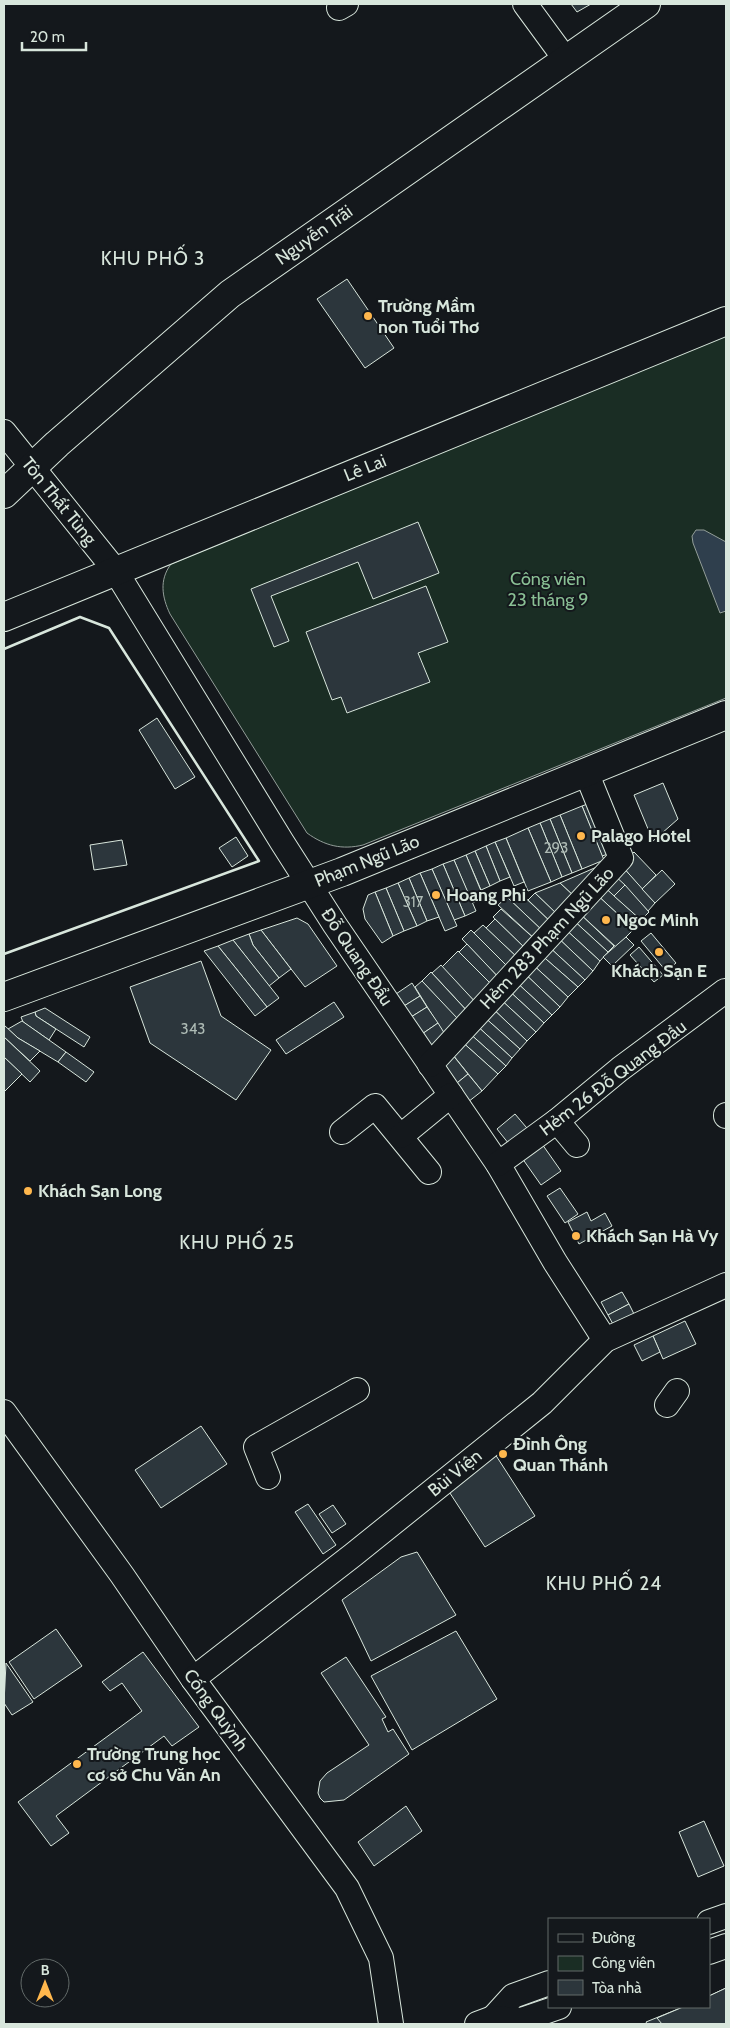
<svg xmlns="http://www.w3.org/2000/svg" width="730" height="2028" viewBox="0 0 730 2028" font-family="Cabin,sans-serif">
	<rect width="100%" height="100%" fill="#14181c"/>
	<path fill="#1a2d24" stroke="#939e99" d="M726,335V698L363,845C342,850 325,846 307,833L170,614C162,597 159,580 171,564Z"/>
	<path fill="#2f3f4d" stroke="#939e99" d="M696,530H704L726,542V611L720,613L693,543L692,536Z"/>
	<g fill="#2c363c" stroke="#d8e6dc">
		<path d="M571,4H591L577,12Z"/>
		<path d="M347,279L394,348L365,368L317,299Z"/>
		<path d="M418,522L439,573L373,599L358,562L271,596L289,641L274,647L251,589Z"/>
		<path d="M426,586L448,642L418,653L430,682L347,713L341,697L332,700L306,632Z"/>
		<path d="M157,718L195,777L175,789L139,730Z"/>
		<path d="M663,783L678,819L653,841L634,795Z"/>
		<path d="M593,802L614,852L602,856L582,806Z"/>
		<path d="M582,806L604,860L582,869L560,815Z"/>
		<path d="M560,815L582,869L572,873L550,819Z"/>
		<path d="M550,819L572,873L562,877L540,823Z"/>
		<path d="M540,823L562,877L551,882L528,828Z"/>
		<path d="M528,828L551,882L528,891L506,838Z"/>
		<path d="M236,837L248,856L232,867L219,848Z"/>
		<path d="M506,838L524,882L514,886L495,842Z"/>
		<path d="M122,840L127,865L94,870L90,845Z"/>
		<path d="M495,842L510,877L500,881L486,846Z"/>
		<path d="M486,846L500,881L490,886L475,851Z"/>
		<path d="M475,851L490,886L481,890L466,855Z"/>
		<path d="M634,852L656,875L642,889L621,865Z"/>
		<path d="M466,855L484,898L472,903L454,860Z"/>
		<path d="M454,860L476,911L465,916L443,864Z"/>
		<path d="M443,864L465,916L454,920L432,869Z"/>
		<path d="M621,865L655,903L648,911L613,874Z"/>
		<path d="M599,866L575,897L560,883Z"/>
		<path d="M432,869L457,926L445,931L420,873Z"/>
		<path d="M662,870L675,884L655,903L642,889Z"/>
		<path d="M420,873L439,917L427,921L409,878Z"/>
		<path d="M613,874L625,885L614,896L602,885Z"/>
		<path d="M409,878L427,921L417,926L398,883Z"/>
		<path d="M398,883L417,926L404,931L386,888Z"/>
		<path d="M560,883L577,899L560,917L535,893Z"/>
		<path d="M602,885L641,920L634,929L595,893Z"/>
		<path d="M625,885L649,912L641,920L614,896Z"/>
		<path d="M386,888L404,931L393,936L375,892Z"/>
		<path d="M517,890L553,924L545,933L508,898Z"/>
		<path d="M375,892L393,936L382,943L365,919L363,909L368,895Z"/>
		<path d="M535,893L560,917L553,924L528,900Z"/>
		<path d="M595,893L634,929L616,947L578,912Z"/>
		<path d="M507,897L545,933L537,941L498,905Z"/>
		<path d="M501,909L537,941L528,951L493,917Z"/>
		<path d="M578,912L614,946L608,952L571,918Z"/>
		<path d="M297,918L308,924L337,966L305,987L261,930Z"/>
		<path d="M571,918L608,952L600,961L563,927Z"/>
		<path d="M495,919L528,951L520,960L486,928Z"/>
		<path d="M483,925L520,960L511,970L474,933Z"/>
		<path d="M563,927L600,961L593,971L555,935Z"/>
		<path d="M261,930L291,969L279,978L253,945L249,934Z"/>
		<path d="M471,930L511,970L501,980L462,939Z"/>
		<path d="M651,933L676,963L666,971L641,941Z"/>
		<path d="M249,934L253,945L279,978L269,986L233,940Z"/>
		<path d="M555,935L593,971L585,980L547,945Z"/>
		<path d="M626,937L634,945L612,966L603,957Z"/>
		<path d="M233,940L279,998L267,1007L218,946Z"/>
		<path d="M467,944L501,980L494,987L459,952Z"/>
		<path d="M547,945L585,980L578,987L539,953Z"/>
		<path d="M218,946L267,1007L255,1016L204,951Z"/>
		<path d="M639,947L663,975L654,982L630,955Z"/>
		<path d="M458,951L494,987L478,1005L442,967Z"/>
		<path d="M539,953L578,987L568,997L530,962Z"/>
		<path d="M201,961L221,1016L271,1050L236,1100L150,1043L130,987Z"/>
		<path d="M530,962L568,997L560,1007L522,971Z"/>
		<path d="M441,965L478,1005L470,1014L432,973Z"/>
		<path d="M522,971L560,1007L552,1015L514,980Z"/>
		<path d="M431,972L468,1012L460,1022L422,981Z"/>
		<path d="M514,980L552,1015L544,1023L506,988Z"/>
		<path d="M422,981L458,1019L444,1034L415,987Z"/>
		<path d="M412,983L420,996L404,1006L396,994Z"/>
		<path d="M506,988L544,1023L536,1032L498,997Z"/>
		<path d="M420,996L427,1007L411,1017L404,1006Z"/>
		<path d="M498,997L536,1032L527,1041L490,1006Z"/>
		<path d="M334,1002L344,1017L286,1054L276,1040Z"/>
		<path d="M490,1006L527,1041L520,1049L482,1015Z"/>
		<path d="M427,1007L438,1023L422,1034L411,1017Z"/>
		<path d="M45,1008L90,1037L84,1047L36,1016L35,1012Z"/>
		<path d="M35,1012L36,1016L56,1029L49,1040L23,1022L21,1017Z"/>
		<path d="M482,1015L520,1049L512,1058L474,1023Z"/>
		<path d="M22,1021L66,1052L58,1062L18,1038L8,1029Z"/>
		<path d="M438,1023L448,1039L432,1050L422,1034Z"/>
		<path d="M474,1023L512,1058L506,1066L467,1031Z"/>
		<path d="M4,1025L18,1038L40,1051L30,1061L4,1037Z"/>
		<path d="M467,1031L506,1066L498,1074L459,1039Z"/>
		<path d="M4,1037L40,1071L30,1082L4,1057Z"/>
		<path d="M459,1039L498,1074L482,1091L449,1050Z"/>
		<path d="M66,1052L94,1072L86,1082L58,1062Z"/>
		<path d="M452,1054L468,1074L457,1083L442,1060Z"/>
		<path d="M4,1057L22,1074L5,1091L4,1090Z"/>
		<path d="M468,1074L482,1091L468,1102L457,1083Z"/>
		<path d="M515,1114L532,1134L513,1149L497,1129Z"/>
		<path d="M542,1144L561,1171L541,1185L522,1158Z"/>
		<path d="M560,1188L578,1214L565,1223L547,1196Z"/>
		<path d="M587,1212L591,1221L605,1213L612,1226L579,1244L568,1222Z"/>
		<path d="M622,1292L629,1304L608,1315L601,1302Z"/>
		<path d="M629,1304L634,1314L614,1326L608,1315Z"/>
		<path d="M685,1321L696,1344L663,1359L653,1336Z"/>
		<path d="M653,1336L660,1352L642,1361L634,1345Z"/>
		<path d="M201,1426L227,1464L161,1508L135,1470Z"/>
		<path d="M495,1454L535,1516L485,1547L446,1487Z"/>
		<path d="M308,1504L336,1545L323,1554L295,1512Z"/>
		<path d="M333,1505L346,1524L332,1533L319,1514Z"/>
		<path d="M417,1552L456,1615L371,1661L342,1600L401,1557Z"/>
		<path d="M56,1629L82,1666L34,1699L9,1662Z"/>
		<path d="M456,1631L497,1699L412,1750L371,1676Z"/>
		<path d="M143,1652L199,1727L172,1746L164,1736L56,1816L69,1833L51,1846L18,1802L142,1711L122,1683L110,1691L102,1682Z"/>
		<path d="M346,1657L386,1717L382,1719L388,1732L393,1729L409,1754L344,1800L324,1802L320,1798L318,1793L320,1781L327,1773L369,1745L321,1673Z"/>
		<path d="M6,1663L33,1702L12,1715L4,1703Z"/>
		<path d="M406,1806L422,1831L374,1866L358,1842Z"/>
		<path d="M704,1821L724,1866L698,1877L679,1832Z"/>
		<path d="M726,1988V2024H647L646,2022L683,2007H709V1996Z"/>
		<path d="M726,1988V2024H662L657,2018L683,2007H709V1996Z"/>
	</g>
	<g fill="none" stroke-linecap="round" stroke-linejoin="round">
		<g stroke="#d8e6dc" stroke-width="26">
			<g id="minor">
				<path d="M525,4L566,60"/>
				<path d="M339,8L346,4"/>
				<path d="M4,432L115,570L282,842L335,925L498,1164L555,1262L605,1340"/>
				<path d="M430,1065L621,858L586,772"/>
				<path d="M726,1115V1116"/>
				<path d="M557,1121L577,1145"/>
				<path d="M342,1132L375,1106L429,1172"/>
				<path d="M401,1136L451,1095"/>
				<path d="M498,1164L557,1121L620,1069L725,991L726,993"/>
				<path d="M667,1405L677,1391"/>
				<path d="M4,1412L122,1575L193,1679L347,1888L381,1958L391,2024"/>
				<path d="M268,1477L256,1447L357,1390"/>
				<path d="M193,1679L353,1555L542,1403L605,1340L726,1285"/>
				<path d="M709,1922L726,1916"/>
				<path d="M709,1952L726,1946"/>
				<path d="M493,2018L513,1996L549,1983"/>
				<path d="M477,2024L493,2018L521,2020L559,2007"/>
			</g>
		</g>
		<g stroke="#d8e6dc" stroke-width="30">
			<g id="major">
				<path d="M4,494L57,444L230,294L646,4"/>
				<path d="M4,617L726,321"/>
				<path d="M4,997L342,872L726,715"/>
			</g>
		</g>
		<use href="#minor" stroke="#14181c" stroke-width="24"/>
		<use href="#major" stroke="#14181c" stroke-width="28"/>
		<path stroke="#d8e6dc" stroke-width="2.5" d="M4,649L80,617L109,628L259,861L4,954"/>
	</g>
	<g fill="#ffb74d" stroke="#14181c" stroke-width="2">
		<circle cx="368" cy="316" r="5"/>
		<circle cx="581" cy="836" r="5"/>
		<circle cx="436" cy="895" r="5"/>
		<circle cx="606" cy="920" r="5"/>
		<circle cx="659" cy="952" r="5"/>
		<circle cx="28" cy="1191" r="5"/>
		<circle cx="576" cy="1236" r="5"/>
		<circle cx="503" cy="1454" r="5"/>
		<circle cx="77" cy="1764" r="5"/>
	</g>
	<g text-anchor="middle" stroke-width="4" stroke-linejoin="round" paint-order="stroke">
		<g font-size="15" fill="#adbab4">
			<text x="556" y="853">293</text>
			<text x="413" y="907">317</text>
			<text x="193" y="1034">343</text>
		</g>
		<g font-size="18" fill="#d8e6dc" stroke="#14181c">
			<text transform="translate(314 235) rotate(-35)" y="6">Nguyễn Trãi</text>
			<text transform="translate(365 468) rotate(-22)" y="6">Lê Lai</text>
			<text transform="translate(59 501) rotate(51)" y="6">Tôn Thất Tùng</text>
			<text transform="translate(367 861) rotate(-22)" y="6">Phạm Ngũ Lão</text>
			<text transform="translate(547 938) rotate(-47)" y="6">Hẻm 283 Phạm Ngũ Lão</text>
			<text transform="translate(357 957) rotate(56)" y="6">Ðỗ Quang Ðẩu</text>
			<text transform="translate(613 1078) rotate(-37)" y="6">Hẻm 26 Ðỗ Quang Ðầu</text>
			<text transform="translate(455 1473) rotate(-39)" y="6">Bùi Viện</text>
			<text transform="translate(216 1710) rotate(54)" y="6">Cống Quỳnh</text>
		</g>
		<g font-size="18" font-weight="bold" fill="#d8e6dc" stroke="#14181c" text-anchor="start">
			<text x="378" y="312">Trường Mầm<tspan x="378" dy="21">non Tuổi Thơ</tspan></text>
			<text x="591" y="842">Palago Hotel</text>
			<text x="446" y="901">Hoang Phi</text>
			<text x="616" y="926">Ngoc Minh</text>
			<text x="659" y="977" text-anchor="middle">Khách Sạn E</text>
			<text x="38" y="1197">Khách Sạn Long</text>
			<text x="586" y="1242">Khách Sạn Hà Vy</text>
			<text x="513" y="1450">Đình Ông<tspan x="513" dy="21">Quan Thánh</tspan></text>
			<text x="87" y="1760">Trường Trung học<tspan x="87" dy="21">cơ sở Chu Văn An</tspan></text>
		</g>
		<g font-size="18" fill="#8ac095" stroke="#14181c">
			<text x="548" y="585">Công viên<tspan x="548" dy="21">23 tháng 9</tspan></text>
		</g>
		<g font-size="19" letter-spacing="1" fill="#d8e6dc" stroke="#14181c">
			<text x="153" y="265">KHU PHỐ 3</text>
			<text x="237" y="1249">KHU PHỐ 25</text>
			<text x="604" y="1590">KHU PHỐ 24</text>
		</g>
	</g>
	<rect width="730" height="2028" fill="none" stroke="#d8e6dc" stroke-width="10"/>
	<rect x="548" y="1918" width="162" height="90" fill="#14181c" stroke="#626a69"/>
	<rect x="558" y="1934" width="25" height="8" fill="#14181c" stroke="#626a69"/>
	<text x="592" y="1943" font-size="15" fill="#d8e6dc">Đường</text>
	<rect x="558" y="1956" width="25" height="15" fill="#1a2d24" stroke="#626a69"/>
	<text x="592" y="1968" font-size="15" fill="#d8e6dc">Công viên</text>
	<rect x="558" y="1980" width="25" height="15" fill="#2c363c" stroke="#626a69"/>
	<text x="592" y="1993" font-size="15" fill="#d8e6dc">Tòa nhà</text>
	<g transform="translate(45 1983)"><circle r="24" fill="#14181c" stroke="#626a69"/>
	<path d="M0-4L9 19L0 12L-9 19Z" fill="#ffb74d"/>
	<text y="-8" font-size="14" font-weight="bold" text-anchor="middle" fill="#d8e6dc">B</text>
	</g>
	<path d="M22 42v8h64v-8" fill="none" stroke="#d8e6dc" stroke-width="2.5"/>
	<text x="30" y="42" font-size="15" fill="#d8e6dc" stroke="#14181c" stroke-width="4" paint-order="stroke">20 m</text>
</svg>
